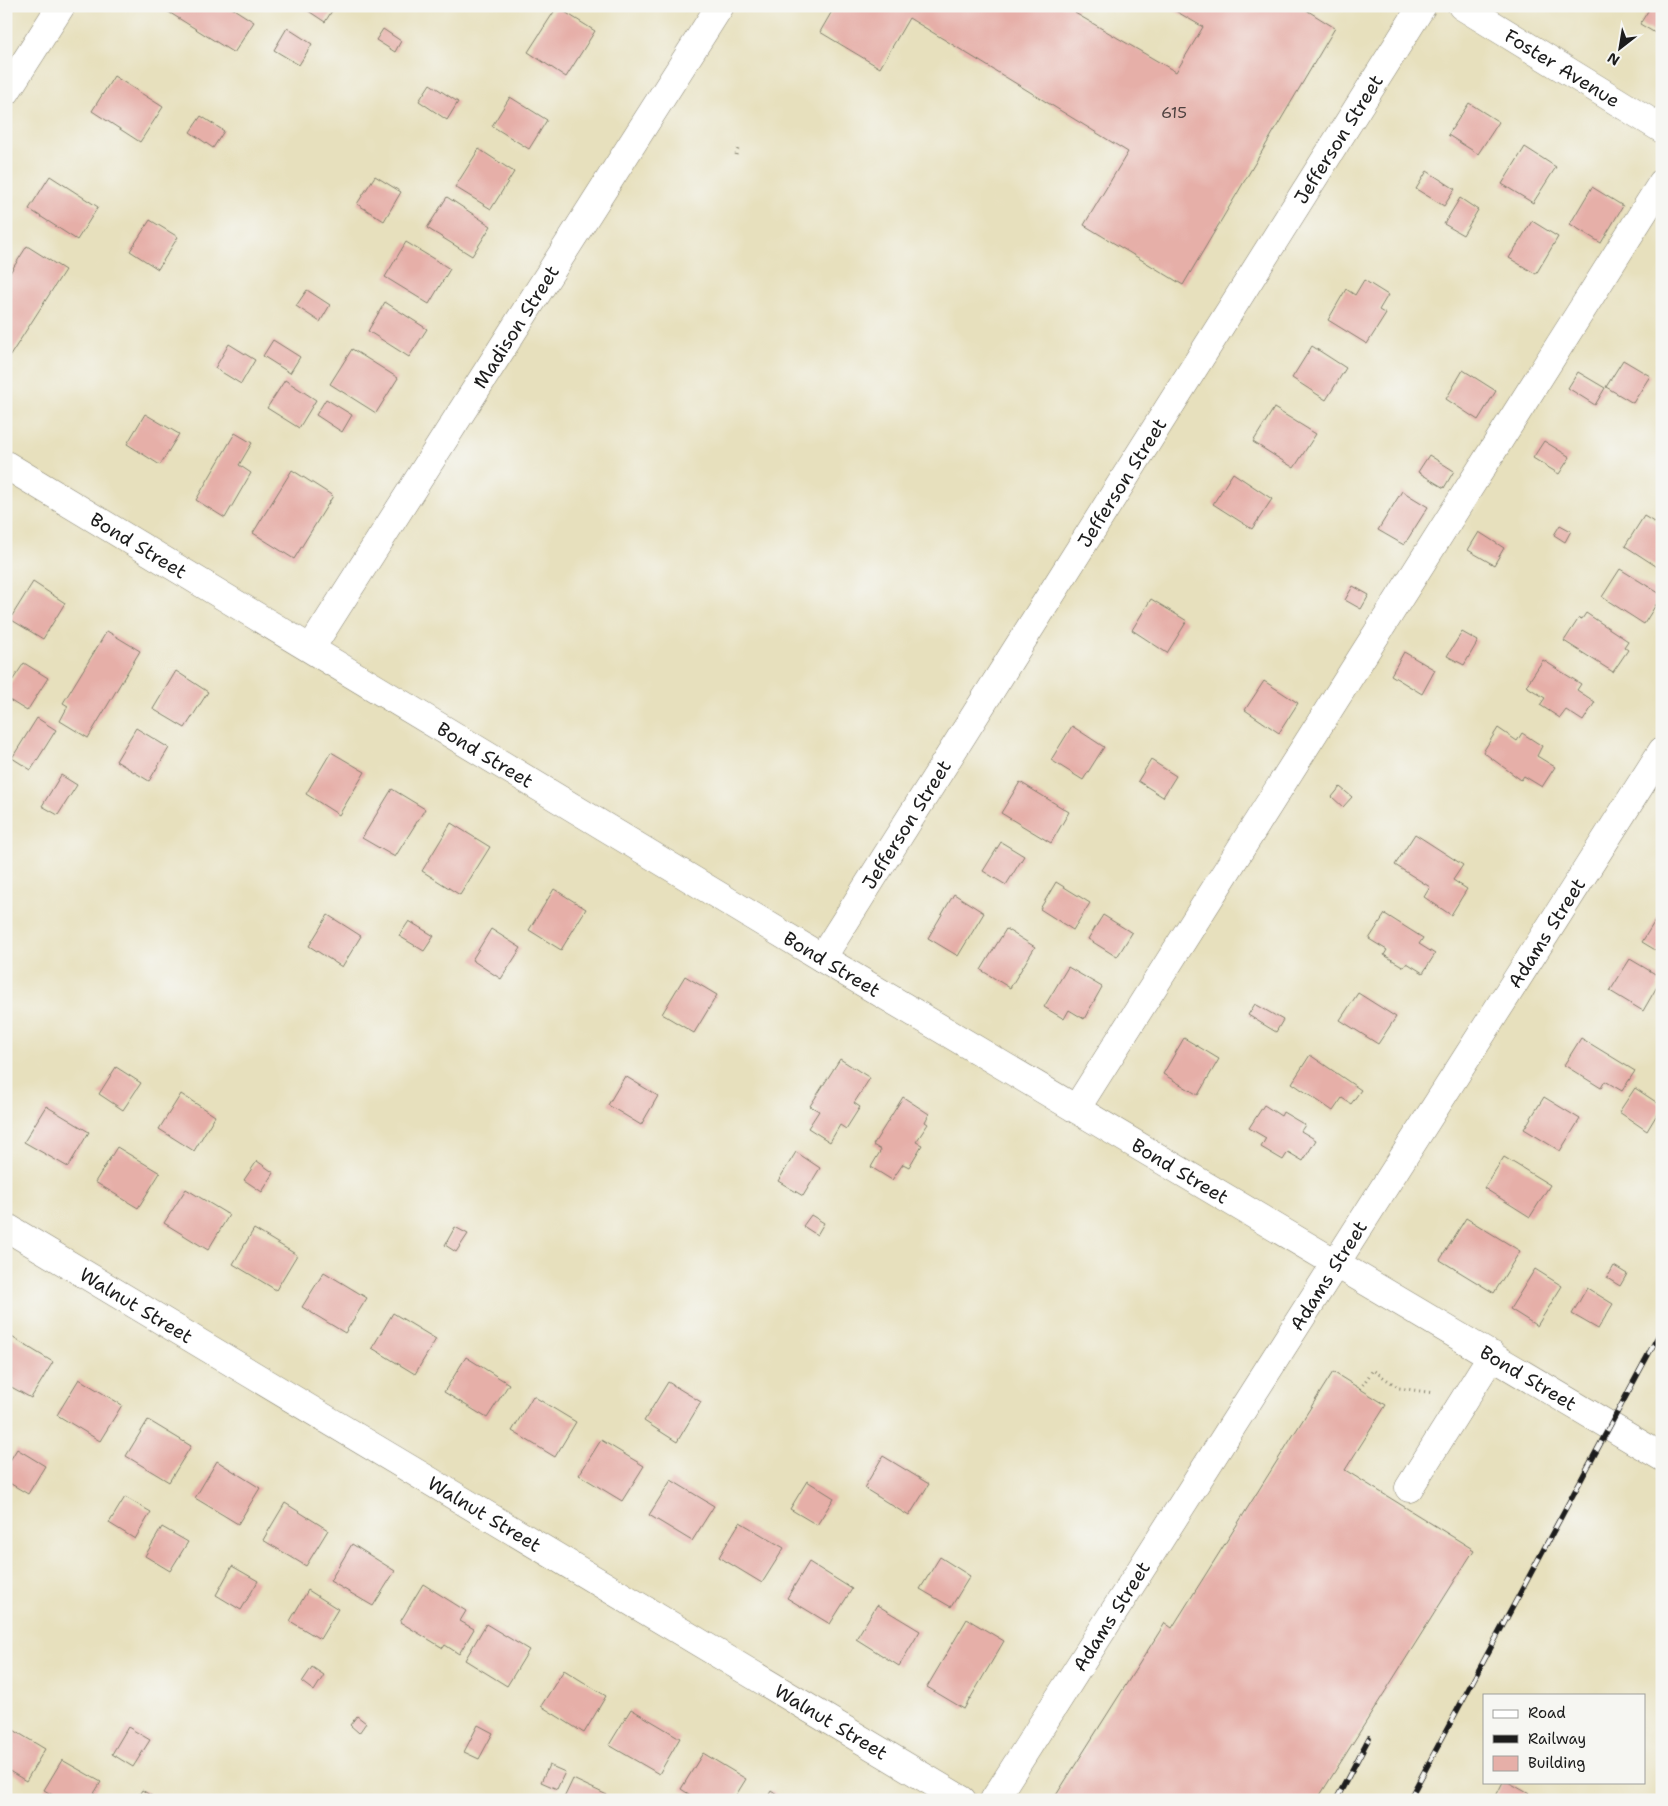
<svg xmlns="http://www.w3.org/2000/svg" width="1668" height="1806" viewBox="0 0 1668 1806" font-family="'Shantell Sans',sans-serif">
	<rect width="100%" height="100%" fill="#f6f6f2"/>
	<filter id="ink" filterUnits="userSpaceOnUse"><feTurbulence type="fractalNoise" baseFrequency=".02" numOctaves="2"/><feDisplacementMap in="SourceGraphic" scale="10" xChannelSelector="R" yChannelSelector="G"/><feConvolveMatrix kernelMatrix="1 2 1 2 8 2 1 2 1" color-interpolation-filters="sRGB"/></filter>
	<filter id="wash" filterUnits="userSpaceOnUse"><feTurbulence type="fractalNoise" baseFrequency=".0096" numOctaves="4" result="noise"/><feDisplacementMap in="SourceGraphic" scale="20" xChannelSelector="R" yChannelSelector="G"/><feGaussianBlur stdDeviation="1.12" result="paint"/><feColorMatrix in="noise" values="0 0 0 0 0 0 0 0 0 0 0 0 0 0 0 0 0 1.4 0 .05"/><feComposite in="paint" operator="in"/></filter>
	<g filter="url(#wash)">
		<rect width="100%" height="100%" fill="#e7e0bd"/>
		<g id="blocks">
			<g fill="#e6afa8">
				<path d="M170,6H229L254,22L234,53L167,11Z"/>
				<path d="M301,6H335L325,22Z"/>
				<path d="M835,6H1079L1075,13L1176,72L1203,27L1167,6H1300L1335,28L1183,285L1084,225L1128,152L909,18L880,68L820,32Z"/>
				<path d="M1651,6H1662V37L1640,24Z"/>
				<path d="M557,7L595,31L566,77L528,52Z"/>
				<path d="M287,28L312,44L299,65L274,50Z"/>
				<path d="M383,29L401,41L395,52L376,40Z"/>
				<path d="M114,76L163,107L140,142L92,111Z"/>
				<path d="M430,84L458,102L447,120L419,101Z"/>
				<path d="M510,97L547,120L529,149L492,126Z"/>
				<path d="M1469,103L1499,122L1478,154L1448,135Z"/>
				<path d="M201,116L224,131L213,148L190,132Z"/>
				<path d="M1525,147L1556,167L1533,203L1502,184Z"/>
				<path d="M479,149L514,172L491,209L455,187Z"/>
				<path d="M1427,171L1455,189L1444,206L1416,189Z"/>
				<path d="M50,176L98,207L77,240L29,209Z"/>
				<path d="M375,176L401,192L384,221L357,204Z"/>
				<path d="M1592,187L1623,206L1601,243L1570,224Z"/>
				<path d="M447,197L491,226L472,256L427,228Z"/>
				<path d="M1460,198L1478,210L1463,235L1444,224Z"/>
				<path d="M150,220L178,237L158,269L130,251Z"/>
				<path d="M1532,221L1558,237L1536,274L1509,258Z"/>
				<path d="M406,242L450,269L429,304L385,277Z"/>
				<path d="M27,246L65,270L6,362V279Z"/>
				<path d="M1364,280L1388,295L1379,310L1386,314L1367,344L1328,320L1346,289L1355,295Z"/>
				<path d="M307,290L330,305L320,322L296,306Z"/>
				<path d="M385,302L427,329L409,357L368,331Z"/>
				<path d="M273,340L300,357L290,373L263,356Z"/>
				<path d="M229,344L255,360L241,384L215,368Z"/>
				<path d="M1312,346L1346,368L1326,400L1292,378Z"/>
				<path d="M352,349L398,378L376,413L330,384Z"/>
				<path d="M1623,360L1650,376L1633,403L1606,387Z"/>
				<path d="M1463,370L1496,391L1478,420L1446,399Z"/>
				<path d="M1578,372L1605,388L1595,405L1568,388Z"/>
				<path d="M285,380L316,400L299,428L267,408Z"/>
				<path d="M326,399L352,415L342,432L316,415Z"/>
				<path d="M1274,408L1316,434L1294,468L1253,442Z"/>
				<path d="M145,414L179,434L160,465L127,444Z"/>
				<path d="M235,433L252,443L239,465L251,473L225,518L196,500Z"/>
				<path d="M1544,441L1570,457L1559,474L1533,458Z"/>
				<path d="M1429,455L1454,471L1444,488L1418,472Z"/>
				<path d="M292,470L333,496L294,559L253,533Z"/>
				<path d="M1233,473L1272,499L1252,529L1213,504Z"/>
				<path d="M1402,491L1428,507L1404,545L1378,530Z"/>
				<path d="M1644,516L1662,527V570L1625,546Z"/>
				<path d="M1560,525L1571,531L1565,542L1554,535Z"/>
				<path d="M1479,532L1504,548L1494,565L1468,550Z"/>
				<path d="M1620,569L1662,595L1644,624L1602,597Z"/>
				<path d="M33,582L65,603L43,639L10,619Z"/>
				<path d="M1353,586L1369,595L1361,609L1345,600Z"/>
				<path d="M1151,599L1187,621L1167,653L1132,630Z"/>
				<path d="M1586,613L1628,641L1624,647L1628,650L1613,672L1564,641L1579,618L1582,619Z"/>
				<path d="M107,631L140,651L88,738L60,721L68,706L63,703Z"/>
				<path d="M1462,632L1478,641L1464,665L1447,656Z"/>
				<path d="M1404,652L1435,670L1422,694L1391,675Z"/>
				<path d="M1543,660L1581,684L1577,690L1595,702L1583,721L1566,710L1560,718L1540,705L1545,698L1526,686Z"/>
				<path d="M24,663L48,678L27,711L6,698V690Z"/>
				<path d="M176,671L208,692L185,728L153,709Z"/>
				<path d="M1264,681L1298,703L1279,733L1245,710Z"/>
				<path d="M37,718L56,730L31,770L12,758Z"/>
				<path d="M1072,726L1104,747L1083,780L1051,760Z"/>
				<path d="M136,728L169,748L149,781L116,761Z"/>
				<path d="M1498,728L1517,741L1522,733L1542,746L1537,756L1555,767L1542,787L1524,776L1521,780L1483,752Z"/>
				<path d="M331,752L365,772L339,815L306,794Z"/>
				<path d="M1151,760L1176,776L1163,797L1138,781Z"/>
				<path d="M61,775L77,785L58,815L42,806Z"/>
				<path d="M1020,782L1069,812L1051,843L1001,813Z"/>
				<path d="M1340,787L1352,797L1343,807L1332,797Z"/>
				<path d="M392,789L425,809L395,857L362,838Z"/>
				<path d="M451,823L490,847L460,895L422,871Z"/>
				<path d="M1415,834L1463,865L1453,880L1467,889L1451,915L1424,897L1430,887L1395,865Z"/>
				<path d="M1001,842L1024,856L1006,885L983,871Z"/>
				<path d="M1056,882L1090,903L1073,930L1040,909Z"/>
				<path d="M554,889L586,909L561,950L529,930Z"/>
				<path d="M954,894L984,913L958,956L928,938Z"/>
				<path d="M1385,914L1423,938L1419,944L1435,954L1423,973L1407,963L1404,967L1384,955L1387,950L1369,939Z"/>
				<path d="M328,915L361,936L342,967L309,946Z"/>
				<path d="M1103,915L1132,933L1117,957L1088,939Z"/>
				<path d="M1658,916L1662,919V954L1642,942Z"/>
				<path d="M409,921L434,936L424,951L399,936Z"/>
				<path d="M491,929L521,948L501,979L472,960Z"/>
				<path d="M1006,929L1035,947L1010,988L981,970Z"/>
				<path d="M1630,959L1662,978L1643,1011L1610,991Z"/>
				<path d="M1068,967L1102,987L1084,1019L1069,1010L1064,1019L1044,1007Z"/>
				<path d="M685,976L717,995L694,1033L662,1014Z"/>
				<path d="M1358,993L1396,1017L1378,1044L1340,1020Z"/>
				<path d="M1255,1004L1283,1020L1276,1032L1248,1015Z"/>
				<path d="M1184,1038L1219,1059L1198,1095L1163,1074Z"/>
				<path d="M1581,1038L1635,1071L1622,1091L1605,1081L1601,1088L1564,1065Z"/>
				<path d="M1310,1055L1361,1090L1351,1104L1342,1098L1333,1111L1292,1083Z"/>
				<path d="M840,1059L870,1078L854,1103L860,1107L846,1129L840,1125L830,1142L808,1128L819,1111L810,1106Z"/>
				<path d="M116,1067L141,1083L123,1110L99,1094Z"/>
				<path d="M625,1076L658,1096L641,1125L608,1105Z"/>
				<path d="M1635,1088L1662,1106L1647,1131L1619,1112Z"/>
				<path d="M181,1094L215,1116L194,1151L159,1129Z"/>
				<path d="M903,1097L929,1114L925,1122L928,1124L916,1142L922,1145L909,1167L903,1164L892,1180L871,1167L881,1150L873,1145Z"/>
				<path d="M1544,1097L1580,1119L1560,1151L1524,1129Z"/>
				<path d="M1264,1105L1281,1116L1283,1112L1305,1125L1301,1131L1316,1140L1303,1161L1288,1152L1283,1160L1261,1147L1266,1138L1249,1128Z"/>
				<path d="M46,1106L89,1132L68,1167L24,1142Z"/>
				<path d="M117,1147L160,1173L138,1208L95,1182Z"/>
				<path d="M796,1152L820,1168L803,1196L778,1181Z"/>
				<path d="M1504,1157L1550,1185L1530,1217L1484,1188Z"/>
				<path d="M257,1161L274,1173L262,1192L244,1180Z"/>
				<path d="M186,1189L229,1215L208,1250L164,1223Z"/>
				<path d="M811,1215L824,1223L817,1235L803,1226Z"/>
				<path d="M1466,1218L1520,1251L1494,1293L1440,1260Z"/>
				<path d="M455,1227L468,1234L456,1252L445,1245Z"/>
				<path d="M254,1229L297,1255L276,1290L233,1264Z"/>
				<path d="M1614,1266L1627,1274L1620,1286L1607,1278Z"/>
				<path d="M1535,1269L1562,1286L1537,1326L1510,1309Z"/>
				<path d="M324,1272L367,1298L345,1333L302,1307Z"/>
				<path d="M1587,1288L1613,1304L1598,1329L1572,1314Z"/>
				<path d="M393,1313L436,1339L415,1374L372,1348Z"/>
				<path d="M10,1336L53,1362L31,1398L6,1384V1342Z"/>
				<path d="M466,1357L509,1384L487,1418L444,1392Z"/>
				<path d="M1333,1372L1386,1405L1345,1470L1474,1550L1317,1800H1053L1165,1623L1172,1628Z"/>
				<path d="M79,1379L122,1405L100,1441L57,1415Z"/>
				<path d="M668,1382L701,1402L677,1442L644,1421Z"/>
				<path d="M533,1396L576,1422L555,1457L512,1431Z"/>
				<path d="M148,1420L191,1446L169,1482L126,1456Z"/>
				<path d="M601,1440L644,1466L622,1501L579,1475Z"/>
				<path d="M17,1449L45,1466L28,1494L6,1481V1467Z"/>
				<path d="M883,1456L929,1484L909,1516L864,1488Z"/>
				<path d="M217,1461L260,1488L238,1524L195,1498Z"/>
				<path d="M671,1480L714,1506L692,1541L649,1515Z"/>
				<path d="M807,1481L834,1498L817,1525L790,1509Z"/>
				<path d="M125,1497L151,1512L135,1539L109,1523Z"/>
				<path d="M285,1503L328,1530L306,1566L263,1540Z"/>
				<path d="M740,1522L784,1548L762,1583L719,1557Z"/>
				<path d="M162,1527L188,1542L170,1571L145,1556Z"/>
				<path d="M352,1544L395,1571L373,1606L330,1581Z"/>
				<path d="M940,1557L970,1576L951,1607L920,1589Z"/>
				<path d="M809,1562L852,1589L830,1624L787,1598Z"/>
				<path d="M232,1566L258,1581L241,1610L216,1595Z"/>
				<path d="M423,1584L466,1611L460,1621L474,1629L459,1654L445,1645L443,1648L400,1622Z"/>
				<path d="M308,1590L338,1609L320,1639L290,1621Z"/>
				<path d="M877,1605L920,1631L899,1666L856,1639Z"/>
				<path d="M967,1619L1004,1641L964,1709L927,1687Z"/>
				<path d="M486,1624L529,1650L507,1686L465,1660Z"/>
				<path d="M312,1667L324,1675L314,1691L302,1682Z"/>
				<path d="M564,1670L606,1696L584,1733L541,1706Z"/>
				<path d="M631,1709L680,1738L659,1774L609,1745Z"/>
				<path d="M357,1716L366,1723L359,1733L350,1725Z"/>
				<path d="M478,1725L493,1733L479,1759L464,1752Z"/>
				<path d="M7,1726L45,1749L26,1781L6,1769Z"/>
				<path d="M128,1727L150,1740L133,1767L112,1754Z"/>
				<path d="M703,1753L746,1779L733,1800H698L681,1789Z"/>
				<path d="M62,1760L101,1782L90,1800H61L44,1790Z"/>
				<path d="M549,1765L565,1772L557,1789L541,1782Z"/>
				<path d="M573,1779L607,1795L605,1800H563Z"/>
				<path d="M1503,1782H1508L1540,1800H1494Z"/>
				<path d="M142,1790L158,1800H136Z"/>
				<path d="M771,1791L784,1800H766Z"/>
			</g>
		</g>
	</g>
	<g filter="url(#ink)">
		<use href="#blocks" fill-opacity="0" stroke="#827e6c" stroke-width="1"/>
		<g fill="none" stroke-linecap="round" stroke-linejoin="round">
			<g stroke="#827e6c" stroke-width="29">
				<g id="minor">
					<path id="s1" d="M1462,6L1662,129"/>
					<path d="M6,92L61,6"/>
					<path id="s2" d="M6,465L822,958L1662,1457"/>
					<path id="s3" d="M311,648L720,6"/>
					<path id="s4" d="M822,958L1422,6"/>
					<path d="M1076,1109L1662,183"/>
					<path id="s5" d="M6,1227L962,1800"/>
					<path d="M1409,1488L1492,1355"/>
					<path id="s6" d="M994,1800L1662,751"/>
				</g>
			</g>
			<g stroke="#827e6c" stroke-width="3" stroke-dasharray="1 4" stroke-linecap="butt">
				<path d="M736,155L739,146"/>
				<path d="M1360,1389L1373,1370L1399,1388L1434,1393"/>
			</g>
			<use href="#minor" stroke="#fff" stroke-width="28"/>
			<g stroke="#1c1c1c" stroke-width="5.5">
				<g id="rail">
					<path d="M1336,1800L1369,1738"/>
					<path d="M1409,1800L1662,1329"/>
				</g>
			</g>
			<use href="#rail" stroke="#f6f6f2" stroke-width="4" stroke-dasharray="11" stroke-linecap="butt"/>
		</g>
	</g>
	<g text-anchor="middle" stroke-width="4" stroke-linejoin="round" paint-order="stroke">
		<g font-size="16" fill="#4e413f">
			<text x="1174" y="118">615</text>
		</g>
		<g font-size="19" fill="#1c1c1c" stroke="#f6f6f2">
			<text dy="7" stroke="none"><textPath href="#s1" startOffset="118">Foster Avenue</textPath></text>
			<text dy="7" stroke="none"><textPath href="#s4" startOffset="968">Jefferson Street</textPath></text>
			<text dy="7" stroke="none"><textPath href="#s3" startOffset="381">Madison Street</textPath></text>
			<text dy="7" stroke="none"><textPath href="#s4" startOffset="562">Jefferson Street</textPath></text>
			<text dy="7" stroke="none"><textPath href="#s2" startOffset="155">Bond Street</textPath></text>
			<text dy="7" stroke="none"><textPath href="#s2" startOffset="560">Bond Street</textPath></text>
			<text dy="7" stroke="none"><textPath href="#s4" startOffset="158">Jefferson Street</textPath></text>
			<text dy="7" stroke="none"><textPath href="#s6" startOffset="1028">Adams Street</textPath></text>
			<text dy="7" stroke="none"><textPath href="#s2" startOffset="965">Bond Street</textPath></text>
			<text dy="7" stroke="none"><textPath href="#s2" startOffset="1370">Bond Street</textPath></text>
			<text dy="7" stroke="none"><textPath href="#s6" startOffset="622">Adams Street</textPath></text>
			<text dy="7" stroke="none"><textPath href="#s5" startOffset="152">Walnut Street</textPath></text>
			<text dy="7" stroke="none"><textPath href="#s2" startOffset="1775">Bond Street</textPath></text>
			<text dy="7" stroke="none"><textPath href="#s5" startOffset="558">Walnut Street</textPath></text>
			<text dy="7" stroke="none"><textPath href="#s6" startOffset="218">Adams Street</textPath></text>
			<text dy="7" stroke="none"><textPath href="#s5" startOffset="962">Walnut Street</textPath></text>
		</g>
	</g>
	<rect width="1668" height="1806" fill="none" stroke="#f6f6f2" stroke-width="25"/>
	<rect x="1483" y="1694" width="162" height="90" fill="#f6f6f2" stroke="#9f9f9c"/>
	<rect x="1493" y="1710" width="25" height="8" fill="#ffffff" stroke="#9f9f9c"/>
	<text x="1528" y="1718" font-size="15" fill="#1c1c1c">Road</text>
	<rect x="1493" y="1735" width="25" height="8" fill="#1c1c1c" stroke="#9f9f9c"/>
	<text x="1528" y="1744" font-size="15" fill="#1c1c1c">Railway</text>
	<rect x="1493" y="1756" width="25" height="15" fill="#e6afa8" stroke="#9f9f9c"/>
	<text x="1528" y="1768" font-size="15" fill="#1c1c1c">Building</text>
	<g transform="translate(1620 48) rotate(211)" stroke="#f6f6f2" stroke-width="4" paint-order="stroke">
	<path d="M0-4L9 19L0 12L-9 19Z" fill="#1c1c1c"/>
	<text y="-8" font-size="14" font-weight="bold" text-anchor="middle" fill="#1c1c1c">N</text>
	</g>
</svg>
